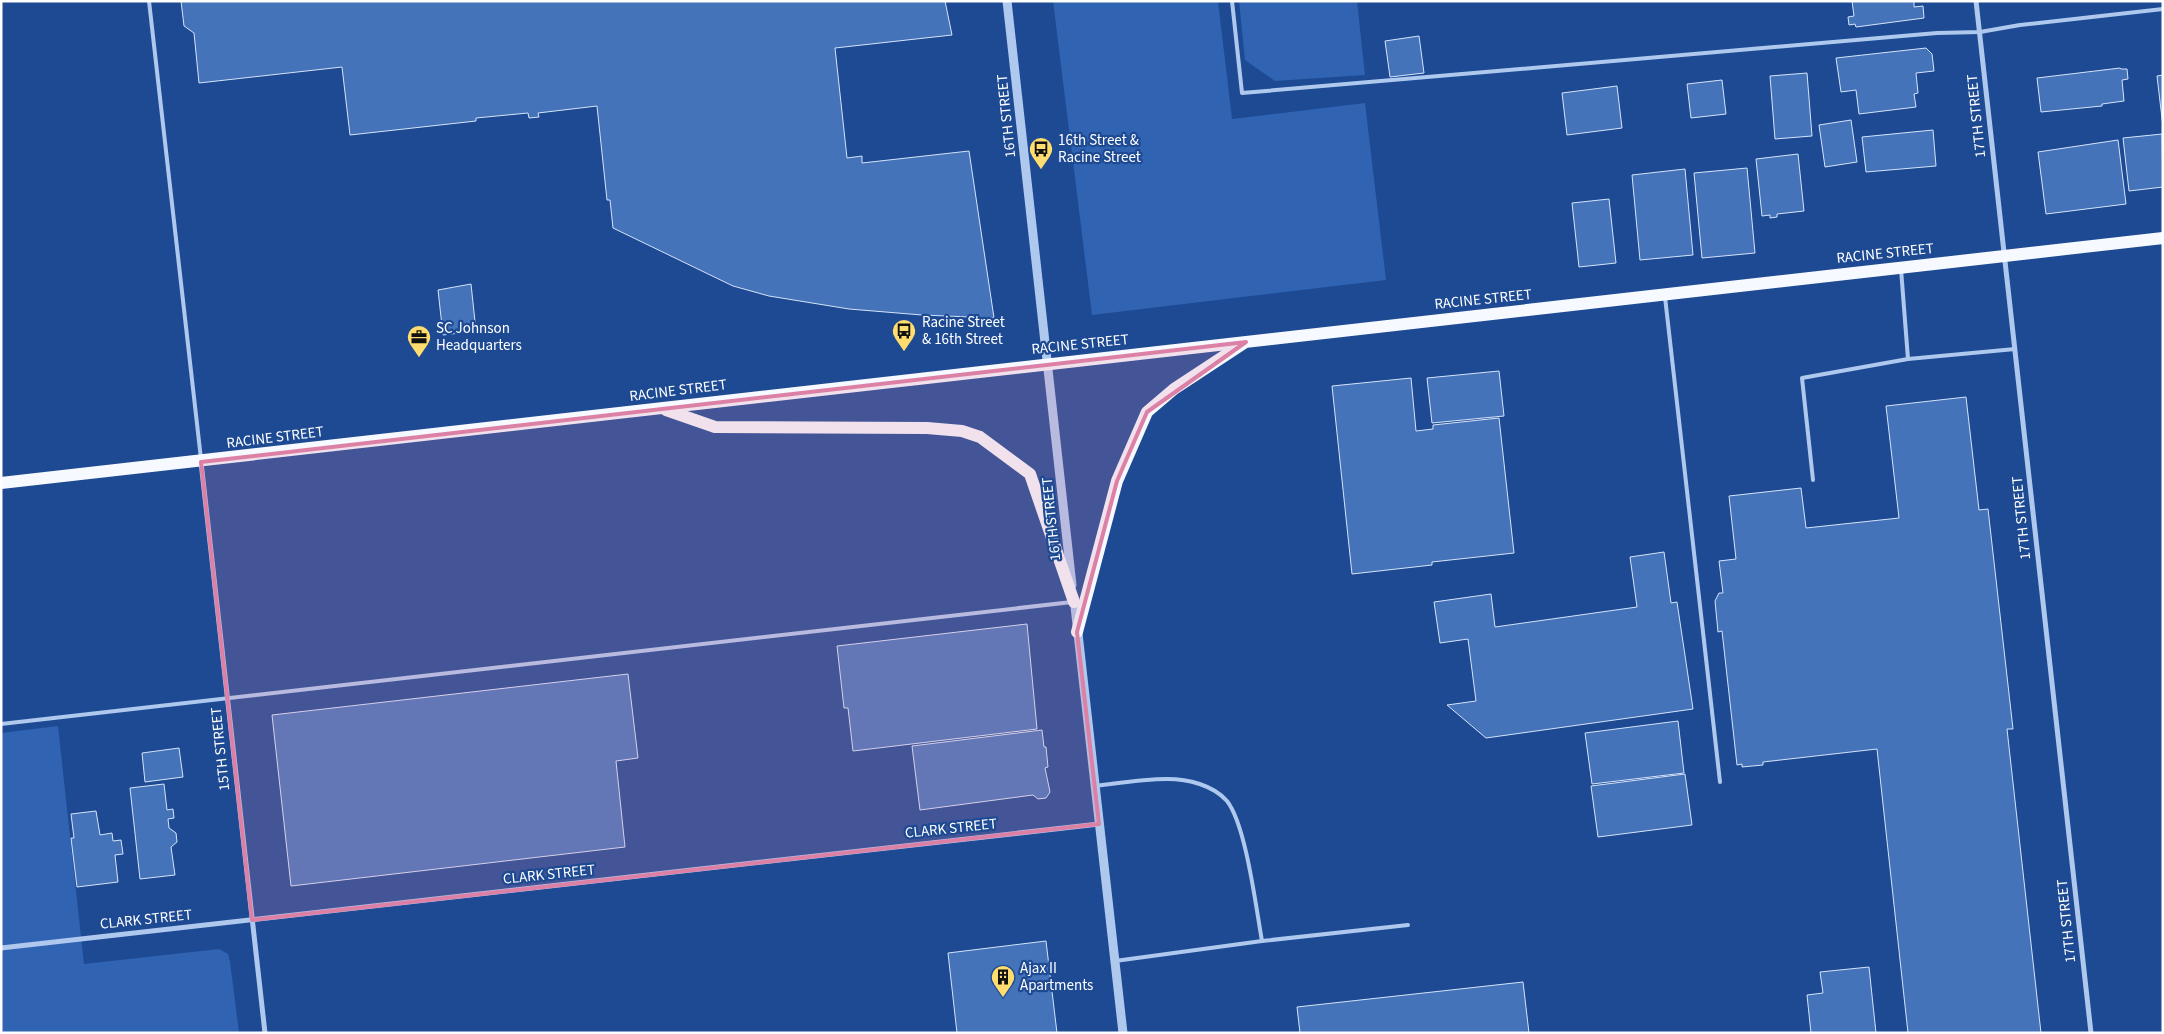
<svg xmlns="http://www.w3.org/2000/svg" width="2164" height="1034" viewBox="0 0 2164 1034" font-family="'Source Sans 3',sans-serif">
	<rect width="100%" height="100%" fill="#1d4a93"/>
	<g fill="#3063b1">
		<path d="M1053,1H1218L1232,119L1365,103L1386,280L1092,315Z"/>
		<path d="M1239,1H1357L1365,75L1275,81L1245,60Z"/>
		<path d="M58,726L84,964L219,949L228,954L230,962L239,1033H1V733Z"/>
	</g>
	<g fill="#4573ba" stroke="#d5e4fa">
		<path d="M181,1H945L952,35L835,48L847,158L862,156V163L969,151L994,318L922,315L849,309L769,296L733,286L613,228L610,200H607L597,106L538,113L539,117L529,118L528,113L476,118V121L350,135L342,67L199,83L194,33L184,26Z"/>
		<path d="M1852,1H1914V7L1923,6L1924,18L1856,27L1855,24L1849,25L1848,17L1854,16Z"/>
		<path d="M1419,36L1424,73L1390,77L1385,41Z"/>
		<path d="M1926,48L1932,54L1934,71L1916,73L1918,93L1914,94L1916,107L1859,114L1856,90L1841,92L1836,58Z"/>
		<path d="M2120,68L2121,69H2127L2128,79L2122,80L2124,101L2102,104V106L2041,112L2037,78Z"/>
		<path d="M1807,73L1812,136L1775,139L1770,76Z"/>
		<path d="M2163,75V127L2157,76Z"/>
		<path d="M1722,80L1726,114L1691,118L1687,84Z"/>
		<path d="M1617,86L1622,128L1567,135L1562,93Z"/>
		<path d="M1851,120L1857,162L1825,167L1819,125Z"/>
		<path d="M1933,130L1936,166L1866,172L1862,137Z"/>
		<path d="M2162,134L2163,187L2129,191L2123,138Z"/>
		<path d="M2118,140L2126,204L2046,214L2038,152Z"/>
		<path d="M1798,154L1804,211L1777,214V217L1770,218V215L1762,216L1756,159Z"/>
		<path d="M1747,168L1755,253L1702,258L1694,173Z"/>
		<path d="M1685,169L1693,255L1640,260L1632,175Z"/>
		<path d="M1609,199L1616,263L1579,267L1572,203Z"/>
		<path d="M471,284L476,331L443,335L438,290Z"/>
		<path d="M1499,371L1504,416L1432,423L1427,378Z"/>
		<path d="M1411,378L1416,431L1433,429V425L1499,418L1514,553L1432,562V565L1352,574L1332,386Z"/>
		<path d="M1966,397L1979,510L1988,509L2013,729H2007L2041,1033H1908L1877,749L1763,762V765L1742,767V764L1737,765L1722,631L1718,632L1715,601L1719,593H1723L1719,561L1736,559L1729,496L1801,488L1806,528L1899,518L1886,406Z"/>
		<path d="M1664,552L1671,603L1677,602L1693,709L1486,738L1447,705L1476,701L1468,639L1440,643L1434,602L1491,594L1495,627L1637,607L1630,557Z"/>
		<path d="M1027,624L1037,729L853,751L848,708H844L837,646Z"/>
		<path d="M628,674L638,758L616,761L625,847L291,886L272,715Z"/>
		<path d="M1678,721L1684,773L1592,784L1585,733Z"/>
		<path d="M1042,730L1044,747H1046L1048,767L1045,768L1050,792L1046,798L1038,799L1033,795L920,810L912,746Z"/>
		<path d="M179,748L183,777L145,782L142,753Z"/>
		<path d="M1685,774L1692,825L1598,837L1591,786Z"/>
		<path d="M164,784L167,810L173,809L174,818L168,819L169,828L176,833L177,842L171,847L175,875L140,879L130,788Z"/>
		<path d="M96,811L100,835L112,833L113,841L121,840L123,854L115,855L118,882L77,887L71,838H74L71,814Z"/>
		<path d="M1046,941L1057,1033H957L948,953Z"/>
		<path d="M1869,967L1876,1033H1811L1807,995L1823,993L1820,972Z"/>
		<path d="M1523,982L1529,1033H1300L1297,1007Z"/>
	</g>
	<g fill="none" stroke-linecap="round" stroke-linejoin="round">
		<g stroke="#afc8ee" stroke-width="4">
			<path d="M149,1L201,459"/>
			<path d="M1232,1L1242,93L1937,33L1980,32L2020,25L2163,9"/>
			<path d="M1901,269L1908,359"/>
			<path d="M1665,297L1720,782"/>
			<path d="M1813,480L1802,378L1908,359L2015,349"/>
			<path d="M1,724L1072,602"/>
			<path d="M1095,786C1119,783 1144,779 1167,779C1188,779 1213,785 1227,801C1246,825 1256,908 1262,941"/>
			<path d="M1115,961L1262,941L1408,925"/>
		</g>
		<g stroke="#afc8ee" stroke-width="5">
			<path d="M1976,1L2091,1033"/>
			<path d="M201,462L265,1033"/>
			<path d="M1,948L1099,824"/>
		</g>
		<g stroke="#afc8ee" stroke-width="9">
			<path d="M1007,1L1072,585"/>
			<path d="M1074,598L1123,1033"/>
		</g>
		<g stroke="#f6f9ff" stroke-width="12">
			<path d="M666,410L715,427L927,428L962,431L980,437L1030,474L1074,602"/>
			<path d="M1,483L2163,238"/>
			<path d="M1077,632L1117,481L1147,412L1174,389L1244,343"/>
		</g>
	</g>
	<path fill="#dd80a5" fill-opacity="0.2" stroke="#dd80a5" stroke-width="4" stroke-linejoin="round" d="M1246,342L1147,412L1117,481L1077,632L1099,824L252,920L201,462Z"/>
	<defs>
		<g id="bus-pin" transform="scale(1.25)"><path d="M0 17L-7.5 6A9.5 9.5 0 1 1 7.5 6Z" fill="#fedc6d" stroke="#1d4a93"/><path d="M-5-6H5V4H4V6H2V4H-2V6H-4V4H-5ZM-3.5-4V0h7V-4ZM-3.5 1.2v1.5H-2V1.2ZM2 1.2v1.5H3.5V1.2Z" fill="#111"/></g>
		<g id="office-pin" transform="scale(1.25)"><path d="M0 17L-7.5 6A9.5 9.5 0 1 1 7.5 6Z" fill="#fedc6d" stroke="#1d4a93"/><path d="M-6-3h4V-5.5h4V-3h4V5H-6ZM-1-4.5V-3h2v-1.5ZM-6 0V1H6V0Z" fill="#111"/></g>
		<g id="building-pin" transform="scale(1.25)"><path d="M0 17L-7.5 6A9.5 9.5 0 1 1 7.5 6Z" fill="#fedc6d" stroke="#1d4a93"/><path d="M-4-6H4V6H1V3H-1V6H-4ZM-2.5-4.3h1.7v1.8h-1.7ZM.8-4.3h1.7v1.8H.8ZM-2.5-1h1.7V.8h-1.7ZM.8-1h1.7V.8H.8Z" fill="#111"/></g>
	</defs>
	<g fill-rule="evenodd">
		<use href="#bus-pin" x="1041" y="149"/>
		<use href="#bus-pin" x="904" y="331"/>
		<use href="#office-pin" x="419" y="337"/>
		<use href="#building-pin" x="1003" y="977"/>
	</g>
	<g text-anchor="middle" stroke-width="4.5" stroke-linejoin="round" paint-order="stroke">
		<g font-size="15" fill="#fff" stroke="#1d4a93">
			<text transform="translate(1006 116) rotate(-96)" y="5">16TH STREET</text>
			<text transform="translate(1976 116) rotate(-96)" y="5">17TH STREET</text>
			<text transform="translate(1885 253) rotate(-6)" y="5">RACINE STREET</text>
			<text transform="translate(1483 299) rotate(-6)" y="5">RACINE STREET</text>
			<text transform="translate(1080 344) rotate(-6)" y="5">RACINE STREET</text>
			<text transform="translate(678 390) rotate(-7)" y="5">RACINE STREET</text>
			<text transform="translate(275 437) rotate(-7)" y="5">RACINE STREET</text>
			<text transform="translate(2021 518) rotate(-96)" y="5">17TH STREET</text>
			<text transform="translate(1051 519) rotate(-96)" y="5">16TH STREET</text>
			<text transform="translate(220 749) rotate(-96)" y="5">15TH STREET</text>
			<text transform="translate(951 828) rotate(-6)" y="5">CLARK STREET</text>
			<text transform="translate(549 874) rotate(-6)" y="5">CLARK STREET</text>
			<text transform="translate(146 919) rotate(-6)" y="5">CLARK STREET</text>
			<text transform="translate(2066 921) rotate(-96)" y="5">17TH STREET</text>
		</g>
		<g font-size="15" fill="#fff" stroke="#1d4a93" text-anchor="start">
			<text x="1058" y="145">16th Street &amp;<tspan x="1058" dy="17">Racine Street</tspan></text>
			<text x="922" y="327">Racine Street<tspan x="922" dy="17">&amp; 16th Street</tspan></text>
			<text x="436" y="333">SC Johnson<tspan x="436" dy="17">Headquarters</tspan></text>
			<text x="1020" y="973">Ajax II<tspan x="1020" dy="17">Apartments</tspan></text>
		</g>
	</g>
	<rect width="2164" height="1034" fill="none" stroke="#ffffff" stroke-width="5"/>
</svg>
